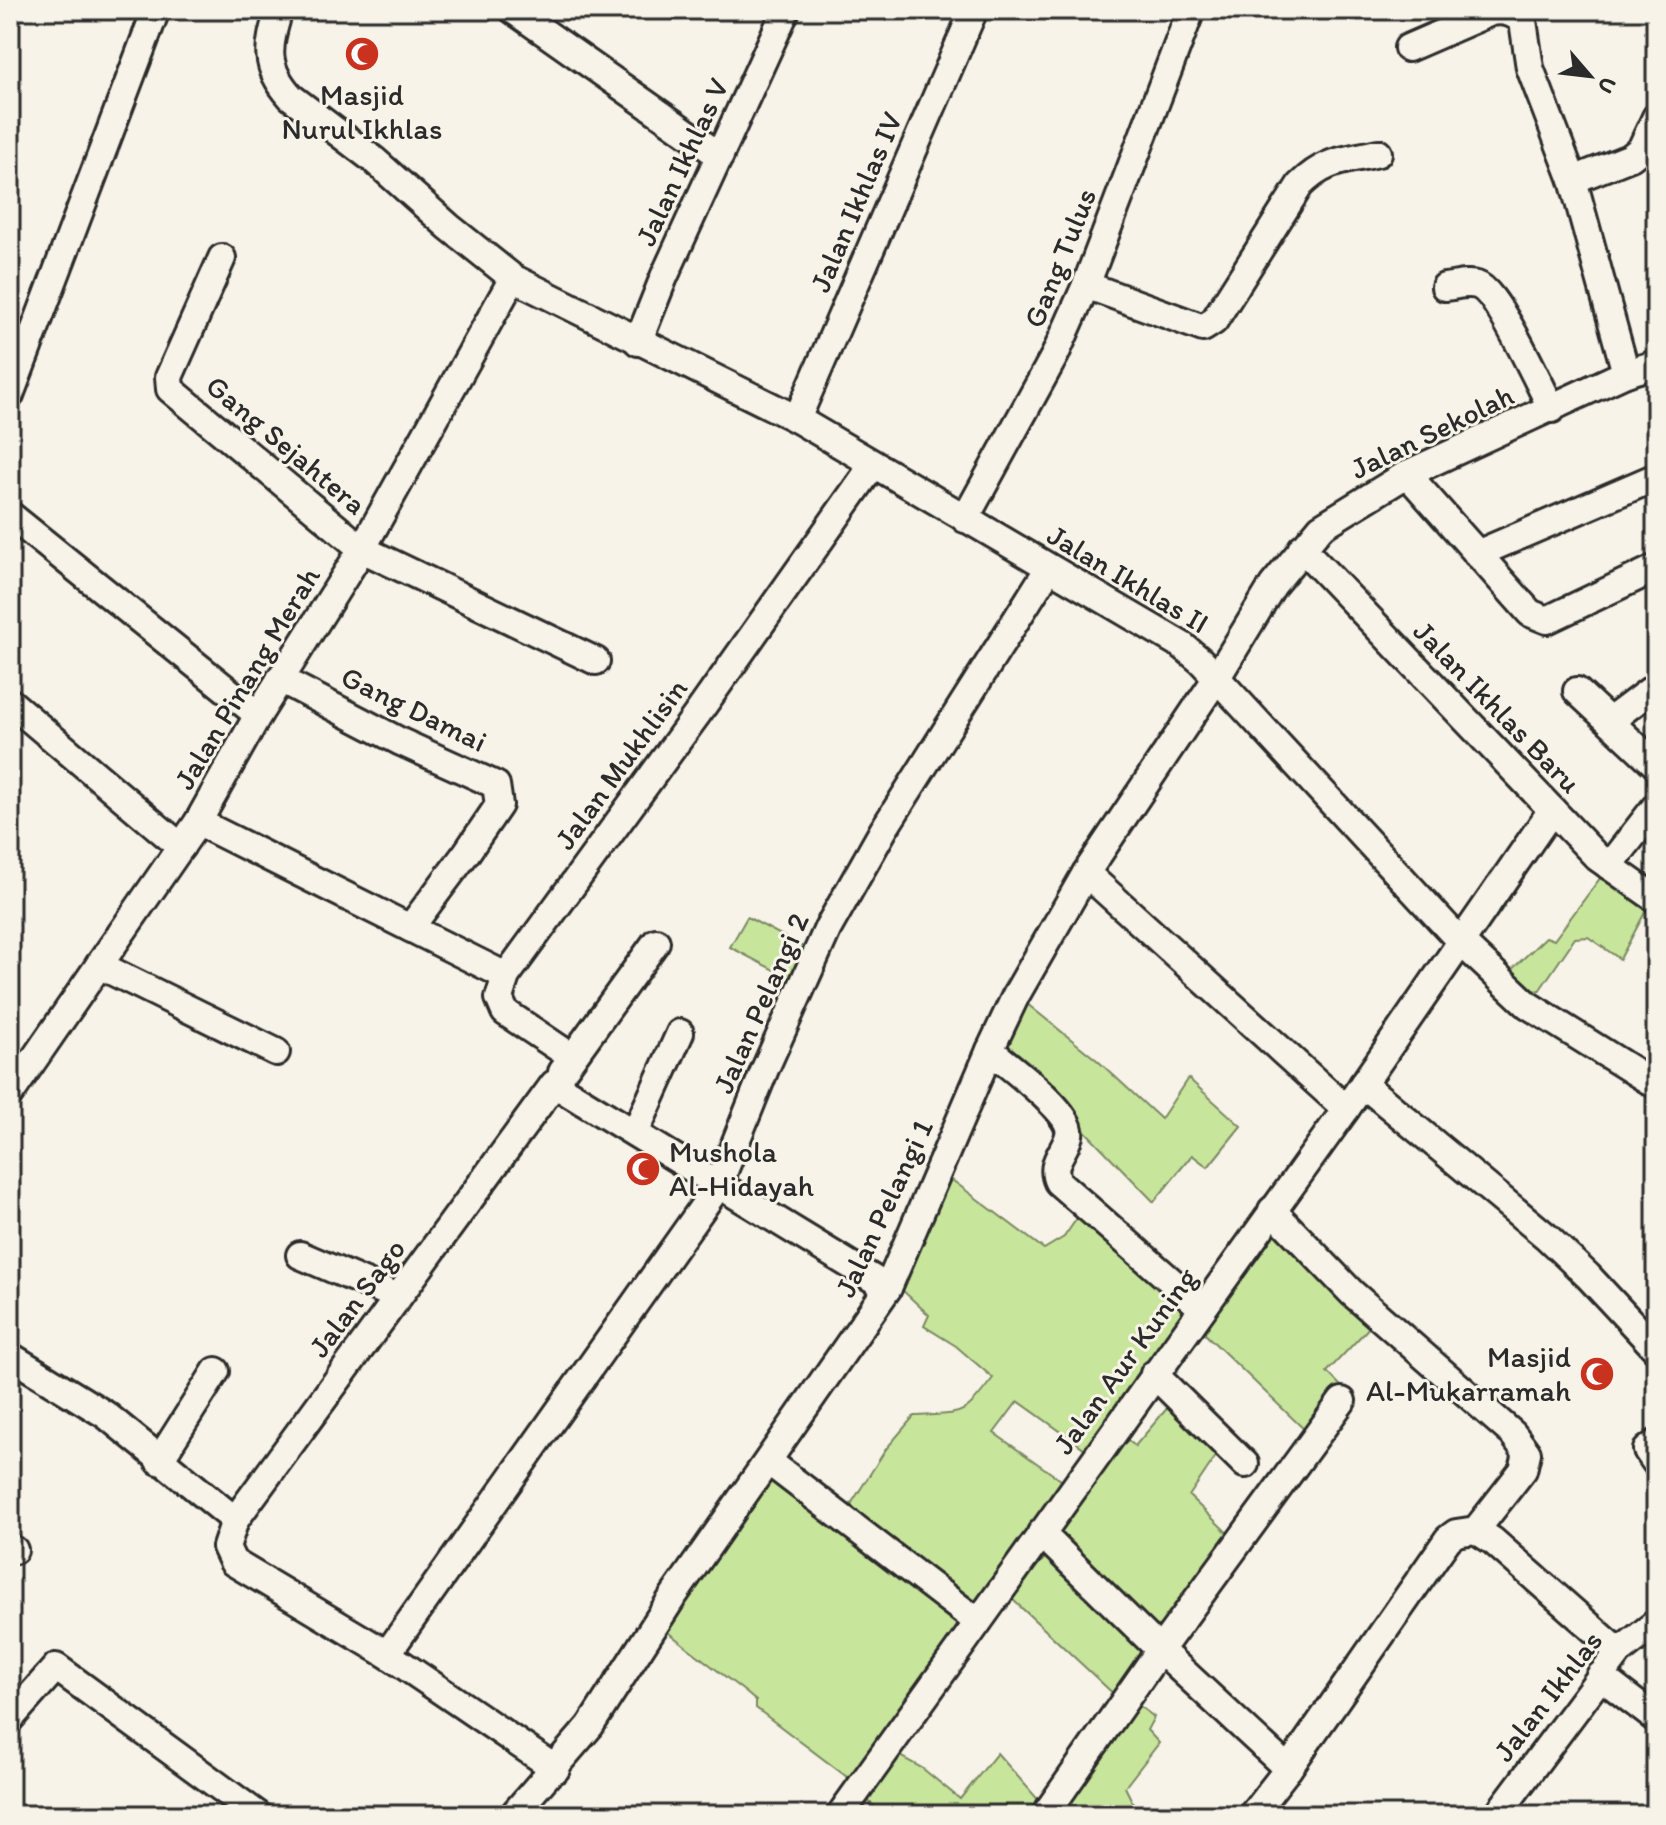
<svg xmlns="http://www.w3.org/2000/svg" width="1666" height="1825" viewBox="0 0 1666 1825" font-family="Itim,sans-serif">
	<rect width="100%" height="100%" fill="#f7f3e8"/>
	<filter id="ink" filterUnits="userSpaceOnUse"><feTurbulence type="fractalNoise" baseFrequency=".0125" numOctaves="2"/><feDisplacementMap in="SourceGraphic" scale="16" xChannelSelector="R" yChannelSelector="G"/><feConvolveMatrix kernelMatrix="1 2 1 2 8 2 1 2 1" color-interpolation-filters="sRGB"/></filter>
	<g filter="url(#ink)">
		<g fill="#c8e59c" stroke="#7a8864" stroke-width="2">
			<path d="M1604,873L1649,905L1620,959L1588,937L1575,938L1539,991L1529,989L1507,974L1546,937L1554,940Z"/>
			<path d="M747,917L809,950L793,980L730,947Z"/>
			<path d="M1021,999L1098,1061L1161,1119L1188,1078L1241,1126L1208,1167L1192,1155L1154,1202L1054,1099L999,1050Z"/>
			<path d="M948,1177L1044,1249L1064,1237L1082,1211L1187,1307L1088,1451L1018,1401L994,1433L1068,1485L978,1609L846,1512L886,1449L914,1416C965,1413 961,1419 993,1378L956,1346L924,1326L929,1315L900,1288Z"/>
			<path d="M1273,1222L1376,1320L1327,1372L1345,1390L1312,1437L1200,1329Z"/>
			<path d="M1169,1406L1216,1456L1189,1496L1234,1539L1163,1638L1055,1536L1123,1436L1135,1446Z"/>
			<path d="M770,1474L968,1622L855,1783L756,1708V1701L744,1691L661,1627Z"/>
			<path d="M1049,1554L1155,1650L1120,1700L1011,1598L1026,1577Z"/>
			<path d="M1137,1704L1154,1717L1147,1730L1159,1743L1125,1787L1139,1815H1058Z"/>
			<path d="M997,1753L1042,1804L1034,1815H885L866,1799L898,1755L922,1768L960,1799Z"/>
		</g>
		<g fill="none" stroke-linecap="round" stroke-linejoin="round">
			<g stroke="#2b2b2b" stroke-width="32">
				<g id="minor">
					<path d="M279,10C268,47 263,66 291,97L374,160L449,227L513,278L797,419L1183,646L1201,661L1460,941L1528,1005L1656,1085"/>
					<path d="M513,10L720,156"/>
					<path d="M1408,48L1491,12C1505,10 1512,12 1523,21L1530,68L1573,180L1626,373"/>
					<path d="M1573,180L1631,157L1641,149L1656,117"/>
					<path d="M222,258L169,377L170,389L362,549L596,661"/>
					<path d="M1086,285L1203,328L1214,321L1300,185C1326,159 1344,161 1378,153"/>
					<path d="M1445,287C1455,286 1467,282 1477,285C1497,291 1540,386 1552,409"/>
					<path d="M638,342L664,277L786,10"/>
					<path d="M10,395L156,10"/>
					<path d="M797,419L974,10"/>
					<path d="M1407,474L1530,613L1547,620L1656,568"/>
					<path d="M10,515L258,715"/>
					<path d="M965,519L1055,355L1086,285L1191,10"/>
					<path d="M1302,548L1598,858L1656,899"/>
					<path d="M1477,554L1656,477"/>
					<path d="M280,679L401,742L496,785L499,805L467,852L410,928"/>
					<path d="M1577,691L1656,765"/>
					<path d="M10,702L181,847"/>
					<path d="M1611,720L1656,686"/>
					<path d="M198,822L506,976"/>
					<path d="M1609,866L1656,806"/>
					<path d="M1086,873L1346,1109"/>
					<path d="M99,965L276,1052"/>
					<path d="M990,1050C1007,1065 1074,1113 1069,1135C1065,1153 1049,1162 1058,1182L1202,1308"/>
					<path d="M572,1057L505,1012L499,998L506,976L698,713L873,465"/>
					<path d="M562,1072L656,942"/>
					<path d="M1363,1084L1547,1237L1588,1276L1656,1349"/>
					<path d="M10,1094L198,822L258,715L362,549L513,278"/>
					<path d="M635,1133L680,1033"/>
					<path d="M1272,1210L1352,1293L1513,1434L1527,1453L1523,1470L1476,1530"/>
					<path d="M300,1255L398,1297"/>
					<path d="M10,1356L106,1415L235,1520"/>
					<path d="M1154,1374L1245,1464"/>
					<path d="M1656,1443L1647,1450L1656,1463"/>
					<path d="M159,1461L216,1371"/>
					<path d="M768,1461L978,1622"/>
					<path d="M1041,1533L1160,1650L1288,1769"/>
					<path d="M10,1548L14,1550"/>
					<path d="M387,1654L718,1186L765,1069L828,928L884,829L1049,568"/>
					<path d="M1600,1676L1656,1719"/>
					<path d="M10,1719L56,1667L258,1815"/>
					<path d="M556,1769L387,1654L233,1562L226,1547L235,1520L554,1084L888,1288"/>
					<path d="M513,1815L590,1726L674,1595L888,1288L990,1050L1016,995L1086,873L1216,679L1273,585L1321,527L1407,474L1626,373L1656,364"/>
					<path d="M840,1815L1346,1109L1552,810"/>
					<path d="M1045,1815L1160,1650L1342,1401"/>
					<path d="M1252,1815L1288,1769L1448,1539L1456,1533L1476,1530L1493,1541L1619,1652"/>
					<path d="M1497,1815L1619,1652L1656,1623"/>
				</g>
			</g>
			<use href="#minor" stroke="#f7f3e8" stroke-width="26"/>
		</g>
	</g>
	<defs>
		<g id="mosque-disc" transform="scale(1.8)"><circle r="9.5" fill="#c8321e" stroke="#f7f3e8"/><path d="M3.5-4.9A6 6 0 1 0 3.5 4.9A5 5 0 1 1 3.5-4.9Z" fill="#fff"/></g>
	</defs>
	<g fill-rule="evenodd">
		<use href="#mosque-disc" x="362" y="54"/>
		<use href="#mosque-disc" x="643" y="1169"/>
		<use href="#mosque-disc" x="1597" y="1374"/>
	</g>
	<g text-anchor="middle" stroke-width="6" stroke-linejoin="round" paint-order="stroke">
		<g font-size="30" fill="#2b2b2b" stroke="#f7f3e8">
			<text x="362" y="105">Masjid<tspan x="362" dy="34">Nurul Ikhlas</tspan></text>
			<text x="669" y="1162" text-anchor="start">Mushola<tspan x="669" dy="34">Al-Hidayah</tspan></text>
			<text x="1571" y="1367" text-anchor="end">Masjid<tspan x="1571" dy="34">Al-Mukarramah</tspan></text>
		</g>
		<g font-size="30" fill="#2b2b2b" stroke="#f7f3e8">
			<text transform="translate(682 162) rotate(-65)" y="10">Jalan Ikhlas V</text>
			<text transform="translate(856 202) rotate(-67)" y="10">Jalan Ikhlas IV</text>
			<text transform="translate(1060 258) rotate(-68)" y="10">Gang Tulus</text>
			<text transform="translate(1432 432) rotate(-26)" y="10">Jalan Sekolah</text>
			<text transform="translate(286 445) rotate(40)" y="10">Gang Sejahtera</text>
			<text transform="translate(1128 579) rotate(31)" y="10">Jalan Ikhlas II</text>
			<text transform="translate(247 678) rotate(-59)" y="10">Jalan Pinang Merah</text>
			<text transform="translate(1497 707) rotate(46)" y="10">Jalan Ikhlas Baru</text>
			<text transform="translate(414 709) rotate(26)" y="10">Gang Damai</text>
			<text transform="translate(621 764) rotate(-54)" y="10">Jalan Mukhlisin</text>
			<text transform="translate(761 1003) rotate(-66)" y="10">Jalan Pelangi 2</text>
			<text transform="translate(884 1208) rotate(-65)" y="10">Jalan Pelangi 1</text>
			<text transform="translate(357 1298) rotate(-53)" y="10">Jalan Sago</text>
			<text transform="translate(1125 1361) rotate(-54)" y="10">Jalan Aur Kuning</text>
			<text transform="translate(1548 1696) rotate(-52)" y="10">Jalan Ikhlas</text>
		</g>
	</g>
	<rect width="1666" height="1825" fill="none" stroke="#f7f3e8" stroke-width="40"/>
	<rect x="20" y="20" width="1626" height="1785" fill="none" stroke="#2b2b2b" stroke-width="3" filter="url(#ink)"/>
	<g transform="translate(1590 76) rotate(118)" stroke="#f7f3e8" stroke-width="6" paint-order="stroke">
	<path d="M0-6L14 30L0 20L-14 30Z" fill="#2b2b2b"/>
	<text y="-12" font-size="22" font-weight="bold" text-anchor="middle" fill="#2b2b2b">U</text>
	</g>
</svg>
